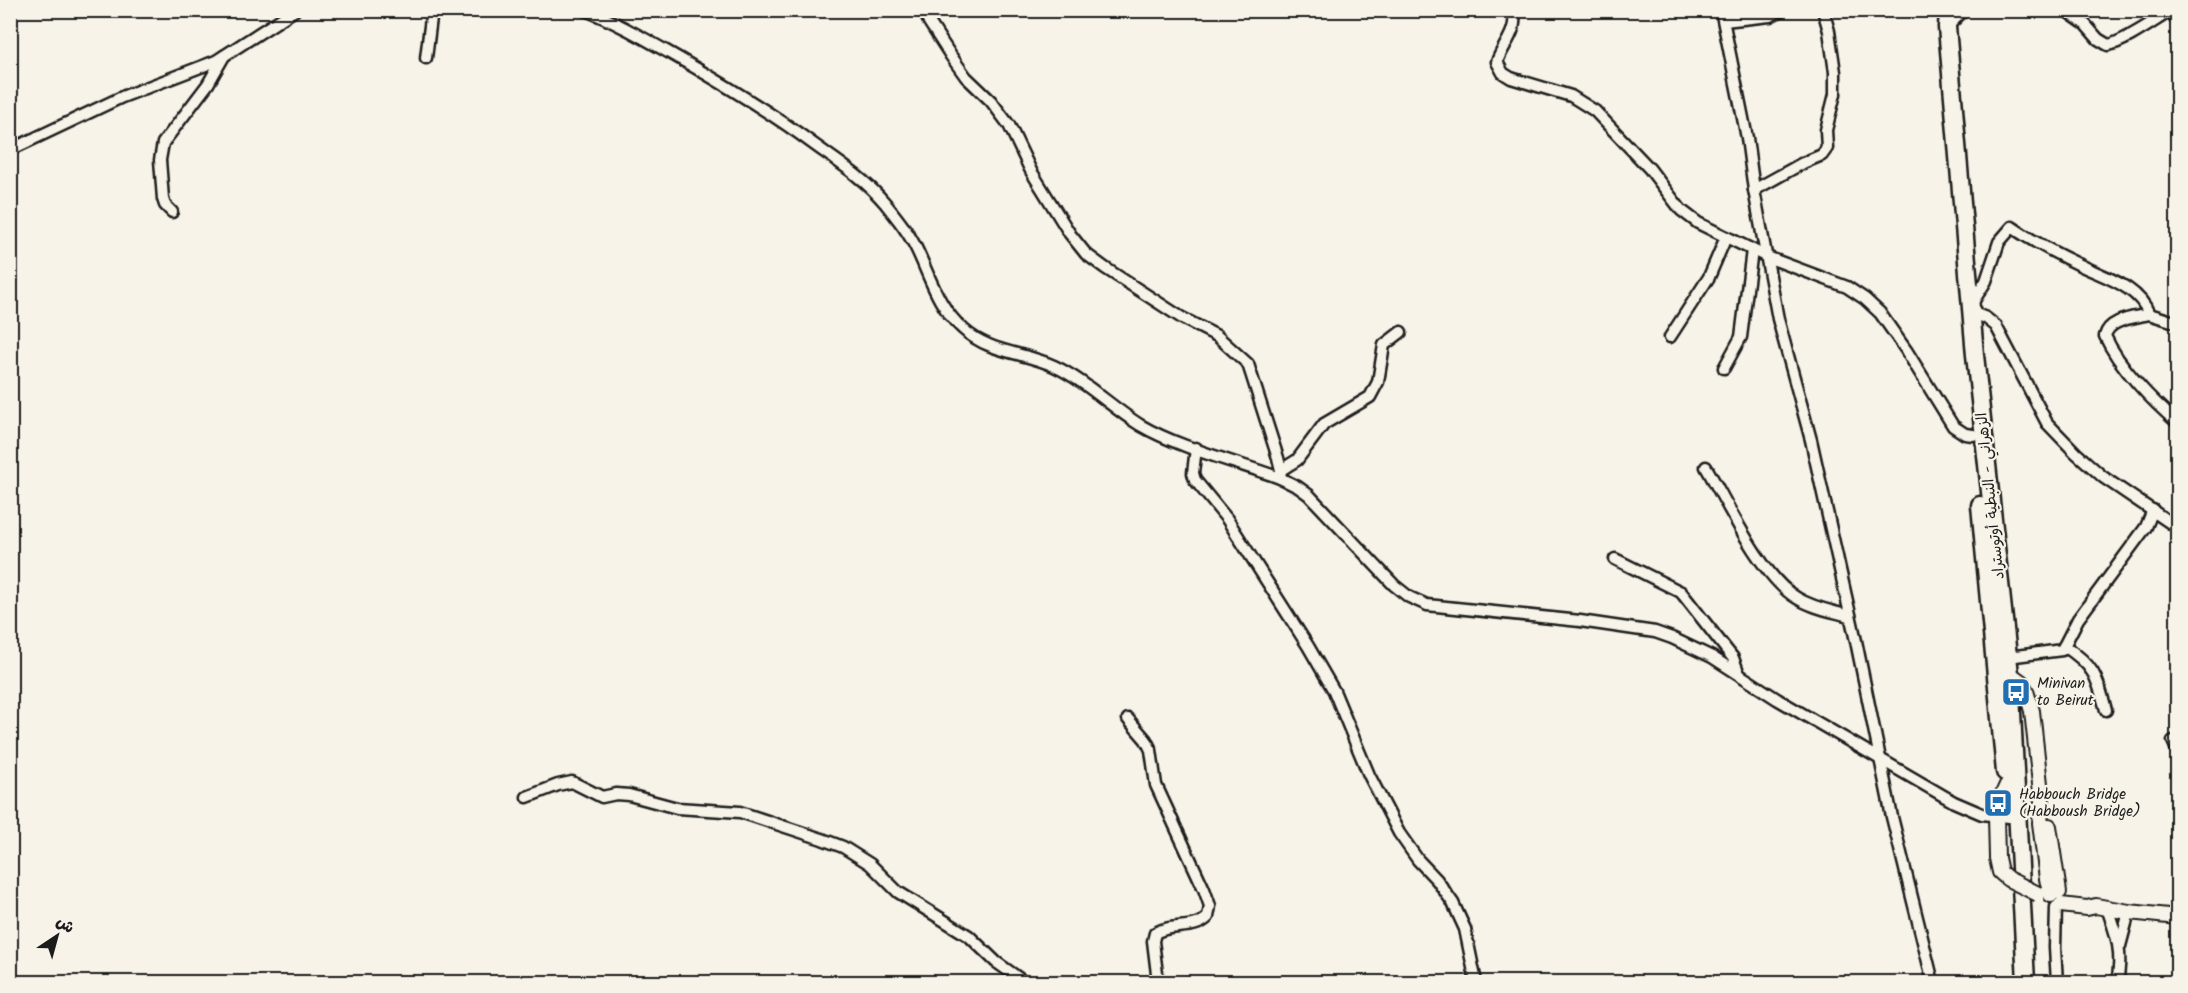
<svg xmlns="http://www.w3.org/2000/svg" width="2188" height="993" viewBox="0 0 2188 993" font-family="Kalam,'Playpen Sans Arabic',sans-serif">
	<rect width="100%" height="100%" fill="#f7f3e8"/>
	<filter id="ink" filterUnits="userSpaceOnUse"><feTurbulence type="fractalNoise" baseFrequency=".0167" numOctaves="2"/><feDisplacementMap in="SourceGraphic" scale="12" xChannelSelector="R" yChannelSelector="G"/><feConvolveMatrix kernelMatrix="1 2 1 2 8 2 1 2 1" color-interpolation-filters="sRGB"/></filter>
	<g filter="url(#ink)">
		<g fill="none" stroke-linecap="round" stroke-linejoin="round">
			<g stroke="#1c1c1c" stroke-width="15">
				<g id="minor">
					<path d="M585,10C619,23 650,42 682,60C727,86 770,112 812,143C838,162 864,178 885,203C897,218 910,234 918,252C931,280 939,308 963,329C989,353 1024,352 1054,366C1086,381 1111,407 1140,425C1179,448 1237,462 1280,478L1298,487L1309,495L1394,585L1409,597L1427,605L1580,621L1655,632L1672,638L1712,657L1777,699L1954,802L1982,814L2009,817"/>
					<path d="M924,10L929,22L951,56L966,77L991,101L1009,125L1031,171L1070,234L1086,254L1105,268L1182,318L1217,336L1248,364L1278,458L1281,470L1280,478"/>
					<path d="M1513,10C1519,31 1503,44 1497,62L1503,73L1511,78L1571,96L1595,111L1649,168L1681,210L1698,223L1767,257L1847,287L1865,299L1880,313L1906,350L1953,426L1965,434L1973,435"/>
					<path d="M1721,10L1747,138L1754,190L1778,319L1811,440L1856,641L1892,817L1933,982"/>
					<path d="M2065,10L2085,24L2098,39L2108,45C2125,42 2155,20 2172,10"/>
					<path d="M2170,12L2178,22"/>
					<path d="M1724,21L1770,16L1782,10"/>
					<path d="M1947,27L1964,10"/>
					<path d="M426,58L432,10"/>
					<path d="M10,150L122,97L216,61L295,10"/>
					<path d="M1754,190L1803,163L1822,155L1827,148L1826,130L1835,94V72L1829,31L1823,10"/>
					<path d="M172,212L165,205L163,199L160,160L163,143L208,84L224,56"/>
					<path d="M1971,305L1986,281L1999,242L2012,227C2032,241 2055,253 2078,264C2103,277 2138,285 2149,314L2178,323"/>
					<path d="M1971,312L1986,318L1996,326L2047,423L2076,453L2103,477L2178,528"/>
					<path d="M2149,314C2134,318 2109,319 2105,336C2119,367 2152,401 2178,423"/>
					<path d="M1670,337L1709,277L1726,237"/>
					<path d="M1724,368L1741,337L1752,250"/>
					<path d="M1196,448L1193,473L1195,480L1227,519L1308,646L1334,691L1369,775L1399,833L1418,860L1437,880L1453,903L1465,929L1476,982"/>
					<path d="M1706,467C1727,503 1762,578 1797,598C1813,608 1832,611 1849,616"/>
					<path d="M1281,470L1297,460L1324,424L1370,397L1378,382L1384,345L1401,332"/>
					<path d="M1615,559L1681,592L1733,658L1739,674"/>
					<path d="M2064,646C2094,665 2097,677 2106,710"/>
					<path d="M2008,657L2062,650L2078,619L2146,527L2153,510"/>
					<path d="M1128,719L1146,740L1151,750L1156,785L1204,889L1210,906L1208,917C1195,931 1171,923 1155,933L1153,941L1158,982"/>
					<path d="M2173,741L2178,752"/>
					<path d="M527,797L558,785L572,782L602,797L616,794L629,795L677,808L740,812L822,839L843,847L870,864L898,892L969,936L996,962L1024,982"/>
					<path d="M2056,907L2055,948L2057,982"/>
					<path d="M2107,908C2117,936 2123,953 2117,982"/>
					<path d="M2120,946L2129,912"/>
				</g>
			</g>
			<g stroke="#1c1c1c" stroke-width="18">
				<g id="major">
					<path d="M2010,674L2021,682L2026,691L2032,711L2042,802L2040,823L2047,879L2051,895"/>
					<path d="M2007,785L1997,807L1996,815L1997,858L2000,872L2008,879"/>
					<path d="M2049,826L2059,892"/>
					<path d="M2061,905L2087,908L2096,906L2129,912L2178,917"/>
				</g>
			</g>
			<g stroke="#1c1c1c" stroke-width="21">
				<g id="highway">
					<path d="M1948,10L1947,27L1975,355L2010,674L2026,982"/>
					<path d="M1980,505L2005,772"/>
				</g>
			</g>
			<use href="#minor" stroke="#f7f3e8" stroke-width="10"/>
			<use href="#major" stroke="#f7f3e8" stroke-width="14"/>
			<use href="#highway" stroke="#f7f3e8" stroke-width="16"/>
			<g stroke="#1c1c1c" stroke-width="18" stroke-linecap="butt">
				<path id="major-bridge" d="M2008,879L2038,894"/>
			</g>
			<use href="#major-bridge" stroke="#f7f3e8" stroke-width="14"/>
		</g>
	</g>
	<defs>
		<g id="bus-square" transform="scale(1.5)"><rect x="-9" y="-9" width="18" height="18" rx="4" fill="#1f6fb2" stroke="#f7f3e8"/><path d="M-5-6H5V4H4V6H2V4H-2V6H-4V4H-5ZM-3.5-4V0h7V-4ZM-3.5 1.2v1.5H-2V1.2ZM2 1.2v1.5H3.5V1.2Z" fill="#fff"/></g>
	</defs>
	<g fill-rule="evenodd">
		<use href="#bus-square" x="2016" y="692"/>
		<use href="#bus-square" x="1998" y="803"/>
	</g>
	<g text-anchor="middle" stroke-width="4.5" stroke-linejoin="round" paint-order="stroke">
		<g font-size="15" fill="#1c1c1c" stroke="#f7f3e8">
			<text transform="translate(1990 496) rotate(-96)" y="5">الزهراني - النبطية أوتوستراد</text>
		</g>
		<g font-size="15" fill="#1c1c1c" stroke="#f7f3e8" text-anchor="start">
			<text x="2037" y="688">Minivan<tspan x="2037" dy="17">to Beirut</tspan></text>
			<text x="2019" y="799">Habbouch Bridge<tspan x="2019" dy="17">(Habboush Bridge)</tspan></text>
		</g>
	</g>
	<rect width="2188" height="993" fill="none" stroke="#f7f3e8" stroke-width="36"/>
	<rect x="18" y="18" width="2152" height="957" fill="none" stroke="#1c1c1c" stroke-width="2" filter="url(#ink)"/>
	<g transform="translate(57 936) rotate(36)" stroke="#f7f3e8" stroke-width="4.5" paint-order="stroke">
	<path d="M0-4.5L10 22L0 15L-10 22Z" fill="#1c1c1c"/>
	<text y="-9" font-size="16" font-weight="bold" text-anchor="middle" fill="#1c1c1c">ش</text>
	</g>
</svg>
